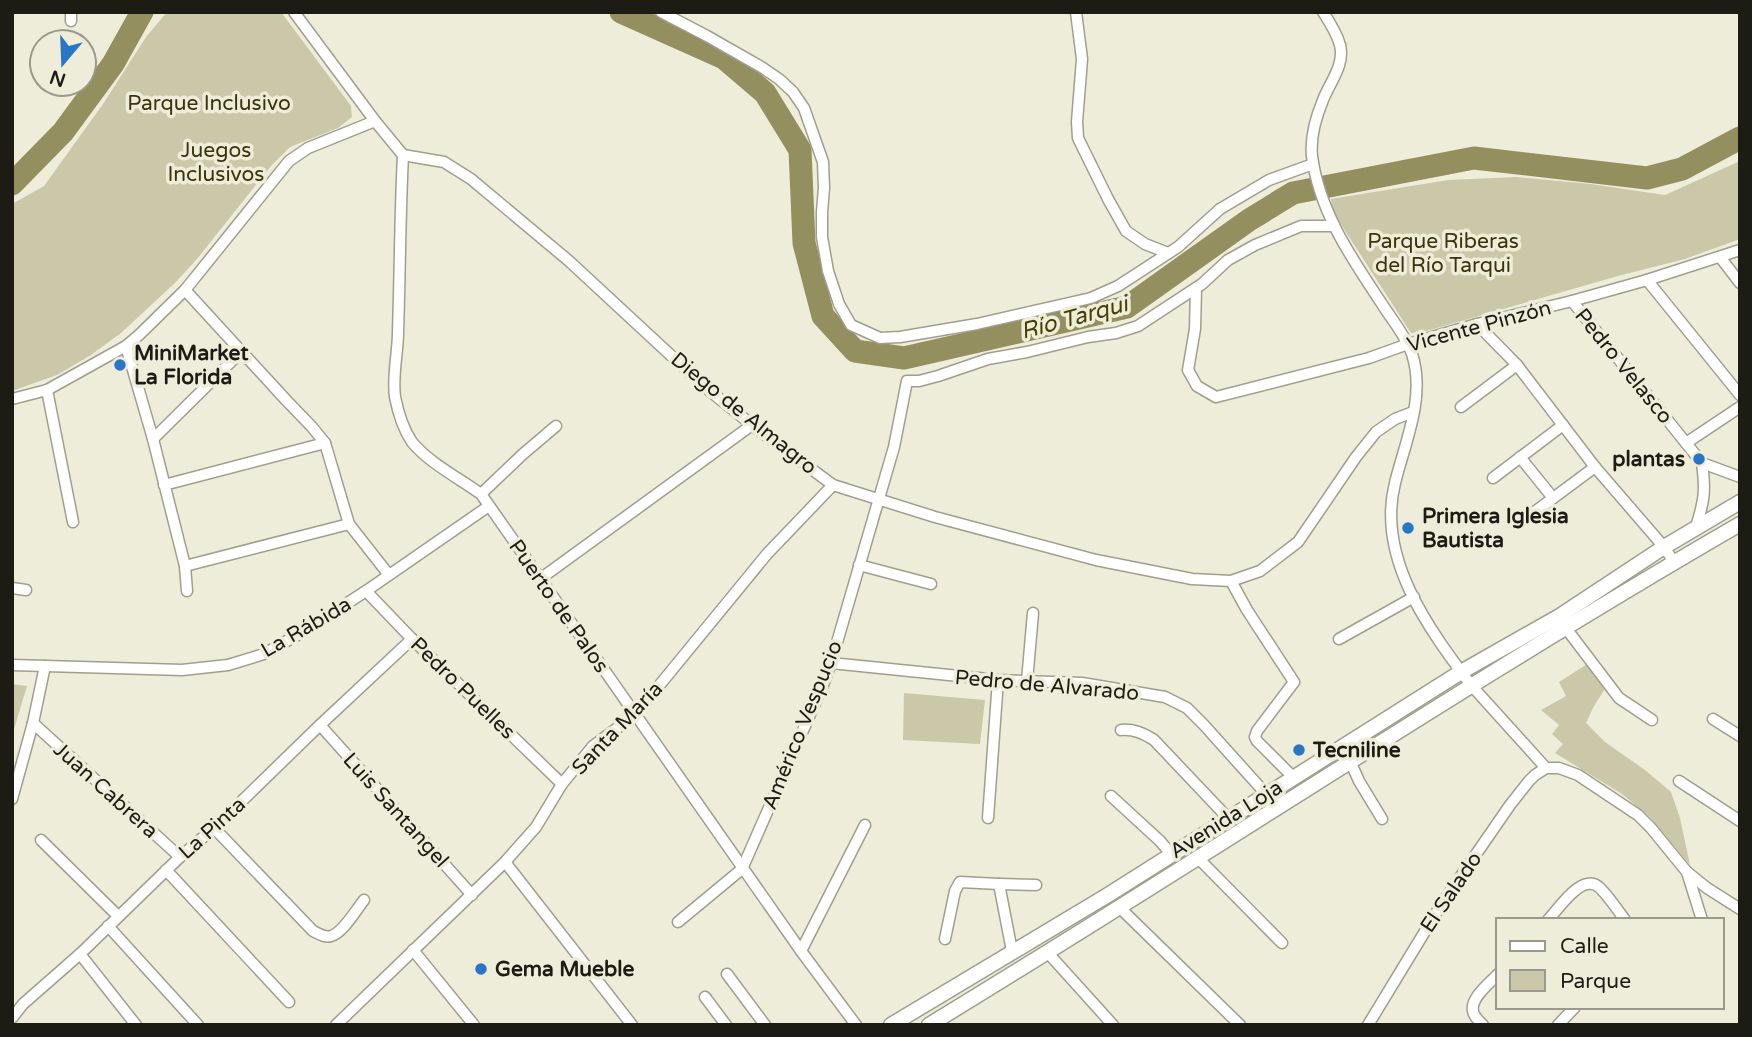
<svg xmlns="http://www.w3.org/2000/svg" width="1752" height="1037" viewBox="0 0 1752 1037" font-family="'Varela Round',sans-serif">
	<rect width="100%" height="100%" fill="#eeedda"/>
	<g fill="#cbc8a9">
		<path d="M167,12H281L351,106L352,117L338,128L290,147L271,166L197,259L176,282L121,333L91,355L57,375L12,391V204L44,186L103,104L146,37Z"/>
		<path d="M1740,161V239L1685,259L1618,276L1423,332L1411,333L1333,212L1331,199L1448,180L1516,177L1591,184L1665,195Z"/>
		<path d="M1587,664L1606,687L1594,706L1586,723L1605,742L1645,770L1671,792L1680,818L1690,865L1650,817L1622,794L1555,753L1563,744L1552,734L1559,725L1541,710L1566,696L1559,682Z"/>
		<path d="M12,684L27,686L12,736Z"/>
		<path d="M904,693L985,700L980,744L903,740Z"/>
	</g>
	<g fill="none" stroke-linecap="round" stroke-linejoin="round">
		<g stroke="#948f5f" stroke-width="23">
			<path d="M621,12L724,58L765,93L800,150L804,243L823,316L855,351L904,358L1127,307L1249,220L1293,193L1474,158L1647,178L1682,169L1740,138"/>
			<path d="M12,184L63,132L113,64L142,12"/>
		</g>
		<g stroke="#a09e8d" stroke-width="13">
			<g id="street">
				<path d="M294,12L375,121L403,155L444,162L471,179L569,261L705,387L752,425L833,485L935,517L1096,560L1192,579L1231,581L1260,571L1298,542L1356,457L1376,432L1395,419L1413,412"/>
				<path d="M661,12L707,36L763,68L779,79L793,92L804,108L823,162L824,188L822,212V237L828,271L839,304L851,325L880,338L900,337L977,324L1091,298L1118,286L1178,247L1220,209L1269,180L1313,164"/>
				<path d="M1076,12L1082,59L1077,122L1078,138L1108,199L1126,231L1145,244L1168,253"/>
				<path d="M1323,12C1329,21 1337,34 1340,45C1345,65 1330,82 1323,100C1316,117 1310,137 1312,156C1319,211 1352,259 1382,304C1392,320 1406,336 1412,354C1426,397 1405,442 1395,483C1376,558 1429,629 1471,685L1546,768"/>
				<path d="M71,21V12"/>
				<path d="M403,155C400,214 400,273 398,332C398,353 392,376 395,397C398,412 403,429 412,442C429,463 459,478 481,494L801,951L856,1025"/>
				<path d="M1720,257L1740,283"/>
				<path d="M1647,280L1740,395"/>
				<path d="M1196,288L1195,329L1188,370L1197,386L1216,397L1369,358L1408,344L1477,324L1572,301L1647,280L1740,250"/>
				<path d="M185,290L286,400L312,427L325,443L349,524L389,575"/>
				<path d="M1572,301L1702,463C1706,492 1704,502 1695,530"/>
				<path d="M1477,324L1517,365L1595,467L1664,547L1674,562"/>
				<path d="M126,346L153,439L185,566L187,591"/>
				<path d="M47,390L73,522"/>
				<path d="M12,399L47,390L126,346L139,335L185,290L289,161L308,148L375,121"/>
				<path d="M1461,407L1517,365"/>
				<path d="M153,439L242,351"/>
				<path d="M1686,443L1740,407"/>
				<path d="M1520,457L1553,498"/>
				<path d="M1702,463L1740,477"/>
				<path d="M1493,478L1563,425"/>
				<path d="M164,485L325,443"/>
				<path d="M481,494L523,454L556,426"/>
				<path d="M1521,522L1595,467"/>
				<path d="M859,565L931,584"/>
				<path d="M185,566L349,524"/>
				<path d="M540,579L752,425"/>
				<path d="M1231,581L1247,610L1294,682L1257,731L1255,737L1257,741L1293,777"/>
				<path d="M12,588L26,590"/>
				<path d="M366,591L412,639L562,784"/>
				<path d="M1562,623L1619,698L1652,720"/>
				<path d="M1339,639L1414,597"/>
				<path d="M831,663L998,680L1082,683L1165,697L1187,708L1204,725L1266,794"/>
				<path d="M12,665L182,670L228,665L264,654L306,630L366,591L489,506"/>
				<path d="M1027,681L1033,613"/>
				<path d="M1713,719L1740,736"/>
				<path d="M33,723L180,857"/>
				<path d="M320,725L472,895"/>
				<path d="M1121,730C1134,729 1143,733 1154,740L1228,818"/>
				<path d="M1350,761L1359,781L1382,819"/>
				<path d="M1679,781L1740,821"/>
				<path d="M1111,796L1160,841L1171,854"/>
				<path d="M12,799L33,723L45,666"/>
				<path d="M988,818L998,680"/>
				<path d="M214,828L313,931C319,934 325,938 331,936C343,933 356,910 364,900"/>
				<path d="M41,840L118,916"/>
				<path d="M1198,858L1282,943"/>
				<path d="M505,862L632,1025"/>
				<path d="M166,870L289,1002"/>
				<path d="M1687,872L1702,920"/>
				<path d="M999,884L1036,885"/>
				<path d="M1119,907L1240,1025"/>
				<path d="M1548,920C1559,908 1583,871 1600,888C1609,897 1617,909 1625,920"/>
				<path d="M678,922L742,869L823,685L831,663L894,447L907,381H919L938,376L988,359L1027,352L1088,337L1116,333L1138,326L1202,284L1228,260L1255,245L1301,226H1334"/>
				<path d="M108,926L198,1025"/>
				<path d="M945,939L955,891L960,882L999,884L1012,951"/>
				<path d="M413,950L474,1025"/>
				<path d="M801,951L865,825"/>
				<path d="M1048,953L1113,1025"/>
				<path d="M80,954L136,1025"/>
				<path d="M727,974L765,1025"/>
				<path d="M705,997L726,1025"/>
				<path d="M12,1018L23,1004L80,954L180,857L214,828L320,725L412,639"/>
				<path d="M336,1025L505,862L536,827L562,784L593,746L635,715L767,554L833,485"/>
				<path d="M1368,1025L1441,905L1510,805L1529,781L1535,775L1546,768H1559L1578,775L1638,815L1651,828L1687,872L1707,888L1740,909"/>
				<path d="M1483,1025C1479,1021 1474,1017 1473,1011C1470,998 1490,983 1498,974"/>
				<path d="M1558,1025L1575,1007"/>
			</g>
		</g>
		<g stroke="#a09e8d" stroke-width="17">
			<g id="secondary">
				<path d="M891,1025L1108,895L1461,672L1558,617L1664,547L1740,502"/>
				<path d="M929,1025C1201,860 1465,683 1740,524"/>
			</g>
		</g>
		<use href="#street" stroke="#fff" stroke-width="10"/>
		<use href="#secondary" stroke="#fff" stroke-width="14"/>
	</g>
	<g fill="#2a76c6" stroke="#eeedda" stroke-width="2.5">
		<circle cx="120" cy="365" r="7"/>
		<circle cx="1699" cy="459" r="7"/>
		<circle cx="1408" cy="528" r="7"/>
		<circle cx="1299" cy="750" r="7"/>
		<circle cx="481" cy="969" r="7"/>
	</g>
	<g text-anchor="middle" stroke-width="7" stroke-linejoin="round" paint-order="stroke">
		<g font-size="21" fill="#39340b" stroke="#eeedda">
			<text x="209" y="110">Parque Inclusivo</text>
			<text x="216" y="157">Juegos<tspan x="216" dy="24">Inclusivos</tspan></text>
			<text x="1443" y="248">Parque Riberas<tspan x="1443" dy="24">del Río Tarqui</tspan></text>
		</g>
		<g font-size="21" fill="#1c1c15" stroke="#eeedda">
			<text transform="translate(1479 326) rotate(-15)" y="7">Vicente Pinzón</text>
			<text transform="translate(1624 366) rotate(51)" y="7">Pedro Velasco</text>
			<text transform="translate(744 413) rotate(39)" y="7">Diego de Almagro</text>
			<text transform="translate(559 606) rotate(55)" y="7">Puerto de Palos</text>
			<text transform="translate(306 627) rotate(-30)" y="7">La Rábida</text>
			<text transform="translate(1047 685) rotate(5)" y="7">Pedro de Alvarado</text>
			<text transform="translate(463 688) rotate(44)" y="7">Pedro Puelles</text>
			<text transform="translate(802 725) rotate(-68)" y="7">Américo Vespucio</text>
			<text transform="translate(617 728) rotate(-46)" y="7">Santa María</text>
			<text transform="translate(106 790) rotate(42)" y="7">Juan Cabrera</text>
			<text transform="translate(396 810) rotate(48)" y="7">Luis Santangel</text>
			<text transform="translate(1226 819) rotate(-32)" y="7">Avenida Loja</text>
			<text transform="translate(212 828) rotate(-42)" y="7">La Pinta</text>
			<text transform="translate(1451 892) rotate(-56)" y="7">El Salado</text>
		</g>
		<g font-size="21" font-weight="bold" fill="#1c1c15" stroke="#eeedda" text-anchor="start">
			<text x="134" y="360">MiniMarket<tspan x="134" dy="24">La Florida</tspan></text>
			<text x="1685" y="466" text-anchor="end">plantas</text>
			<text x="1422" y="523">Primera Iglesia<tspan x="1422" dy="24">Bautista</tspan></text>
			<text x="1313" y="757">Tecniline</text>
			<text x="495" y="976">Gema Mueble</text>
		</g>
		<g font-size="23" font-style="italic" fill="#484101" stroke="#eeedda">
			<text transform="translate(1074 317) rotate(-15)" y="8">Río Tarqui</text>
		</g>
	</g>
	<rect width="1752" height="1037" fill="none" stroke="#1c1c15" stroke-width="28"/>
	<rect x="1496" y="918" width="228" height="91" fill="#eeedda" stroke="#9a998b" stroke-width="2"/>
	<rect x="1510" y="941" width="35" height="10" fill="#ffffff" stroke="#9a998b" stroke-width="2"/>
	<text x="1560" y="953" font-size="21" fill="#1c1c15">Calle</text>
	<rect x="1510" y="970" width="35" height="21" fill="#cbc8a9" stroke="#9a998b" stroke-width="2"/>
	<text x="1560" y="988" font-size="21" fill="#1c1c15">Parque</text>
	<g transform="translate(63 63) rotate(199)"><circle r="33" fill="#eeedda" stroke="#9a998b" stroke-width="2"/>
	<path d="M0-5L12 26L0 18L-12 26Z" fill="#2a76c6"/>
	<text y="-10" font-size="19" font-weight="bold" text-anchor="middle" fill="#1c1c15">N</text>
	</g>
</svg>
